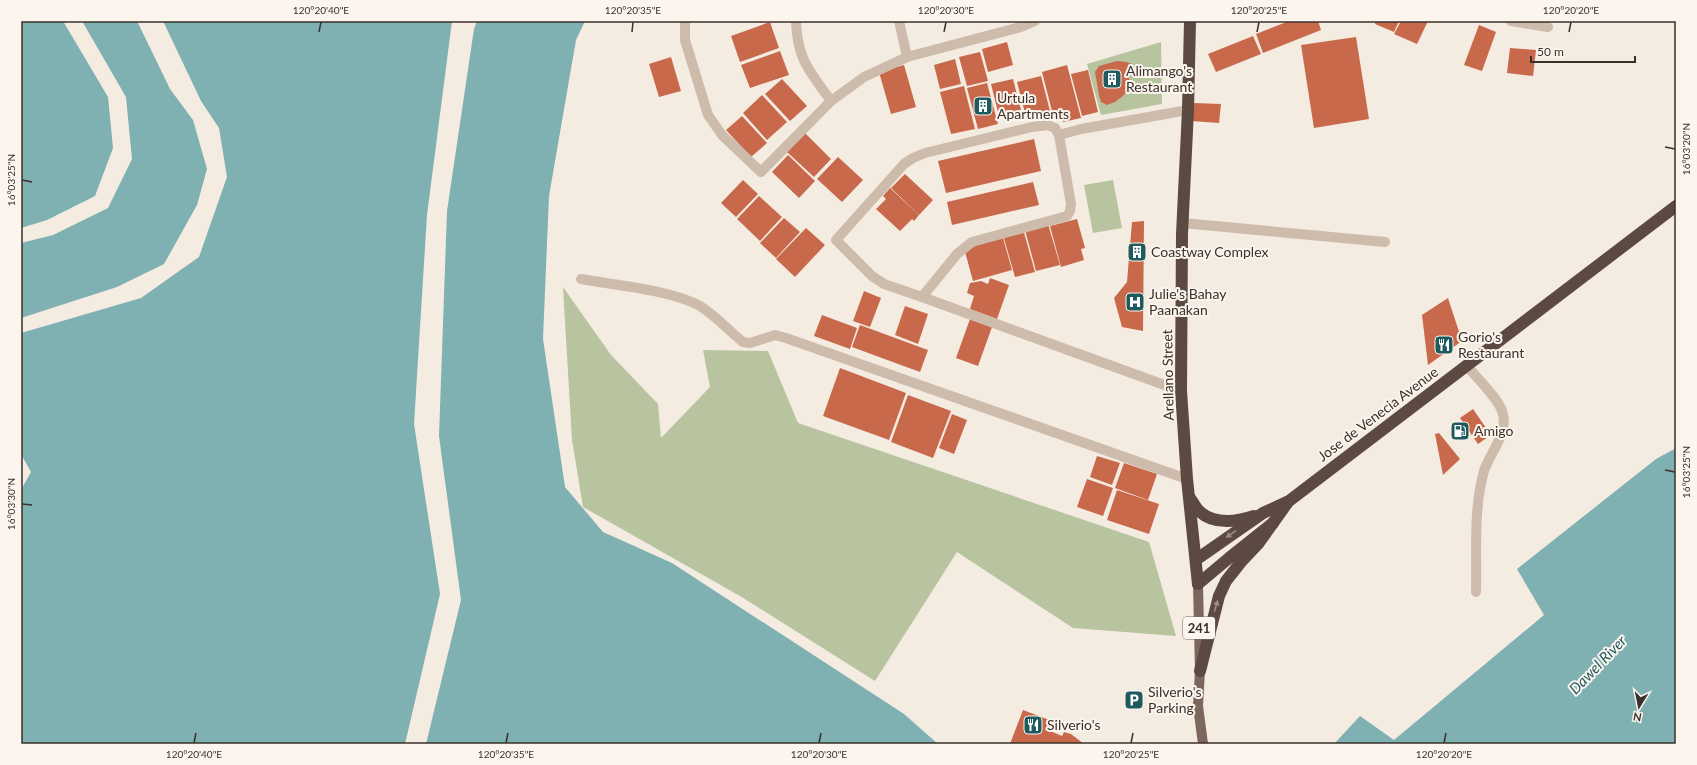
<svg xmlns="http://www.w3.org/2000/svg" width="1697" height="765" viewBox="0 0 1697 765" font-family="Lato,sans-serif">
	<rect width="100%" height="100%" fill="#f4ebe1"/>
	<g fill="#b8c4a0">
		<path d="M1161,42L1162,104L1101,115L1087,64Z"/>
		<path d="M1113,180L1122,228L1093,233L1084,185Z"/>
		<path d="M563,287L611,355L658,404L661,438L710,387L703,350L768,351L798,423L1149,542L1176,636L1073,628L957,552L875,681L740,596L583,507L572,440Z"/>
	</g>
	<g fill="#7fb0b2">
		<path d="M21,21H63L108,97L113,148L95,196L47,220L21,228Z"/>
		<path d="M82,21H137L170,89L193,120L207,169L197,205L164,264L117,287L21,318V243L53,235L108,208L132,159L126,97Z"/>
		<path d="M163,21H452L427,215L414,424L440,594L405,744H21V490L31,472L21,454V333L141,298L199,257L227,177L219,128L201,101Z"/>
		<path d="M477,21H585L576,40L549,196L543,339L565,487L603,532L672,563L904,714L938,744H426L461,600L439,436L447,211L474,29Z"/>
		<path d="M1676,448V744H1334L1360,716L1394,740L1544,615L1517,569L1656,459Z"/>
	</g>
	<g fill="#c8694b">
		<path d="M1289,21H1318L1321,30L1263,53L1256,34Z"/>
		<path d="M1376,21H1399L1394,32L1375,24Z"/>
		<path d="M1401,21H1428L1417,44L1394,34Z"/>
		<path d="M770,22L779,48L740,62L731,36Z"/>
		<path d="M1479,25L1496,32L1482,71L1464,65Z"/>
		<path d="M1253,36L1261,54L1216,72L1208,54Z"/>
		<path d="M1356,37L1369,119L1314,128L1301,45Z"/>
		<path d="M1007,42L1013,65L988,72L982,49Z"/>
		<path d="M1510,48L1536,50L1533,76L1507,73Z"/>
		<path d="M780,51L789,75L750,88L741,65Z"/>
		<path d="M980,52L988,81L967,86L959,57Z"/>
		<path d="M671,57L681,91L659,97L649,64Z"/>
		<path d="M955,59L961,84L940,89L934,65Z"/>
		<path d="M1117,61L1126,62L1132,64L1133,69L1131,72L1127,74L1131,83L1128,90L1123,96L1115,102L1107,105L1101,102L1099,96L1095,72L1099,66Z"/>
		<path d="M904,65L916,107L891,114L879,72Z"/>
		<path d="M1067,65L1081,118L1063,122L1061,113L1053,115L1042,72Z"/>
		<path d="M1088,70L1098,112L1082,116L1071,74Z"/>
		<path d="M1041,76L1050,111L1026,117L1017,82Z"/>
		<path d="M782,79L807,106L790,121L765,94Z"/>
		<path d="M1013,79L1021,110L999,116L991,84Z"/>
		<path d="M987,83L998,124L978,129L967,88Z"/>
		<path d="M964,86L975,129L951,134L940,92Z"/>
		<path d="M762,95L787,122L767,140L743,113Z"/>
		<path d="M1193,103L1221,104L1219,123L1191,121Z"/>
		<path d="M742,116L767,143L751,157L726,130Z"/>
		<path d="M805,133L831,159L814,177L787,152Z"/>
		<path d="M1034,139L1041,171L946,193L938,161Z"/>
		<path d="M788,155L815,181L799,198L772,172Z"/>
		<path d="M838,157L863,180L842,202L817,179Z"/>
		<path d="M905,174L933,200L919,215L891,188Z"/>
		<path d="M743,180L758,194L736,217L721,203Z"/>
		<path d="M1033,182L1039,205L952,225L947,202Z"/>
		<path d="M890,188L919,215L914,221L912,219L900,231L876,209L886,199L883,196Z"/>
		<path d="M759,196L782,217L760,241L737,219Z"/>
		<path d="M784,218L800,232L776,258L760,243Z"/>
		<path d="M1077,219L1085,248L1081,249L1084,260L1061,267L1050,226Z"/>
		<path d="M1144,221L1143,331L1122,327L1114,298L1127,282L1132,222Z"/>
		<path d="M1048,224L1060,265L1036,271L1025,230Z"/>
		<path d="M806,228L825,245L795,277L776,259Z"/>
		<path d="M1023,229L1035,272L1015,277L1003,235Z"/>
		<path d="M1003,238L1012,270L973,281L964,248Z"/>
		<path d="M990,278L1009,285L997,319L970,309L974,296L967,293L970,283L981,281L988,284Z"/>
		<path d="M864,291L881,298L870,327L853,321Z"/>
		<path d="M1448,298L1462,341L1428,365L1422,315Z"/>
		<path d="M905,306L928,314L918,344L895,335Z"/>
		<path d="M822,315L857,328L850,349L814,336Z"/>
		<path d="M970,319L992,327L978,366L956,358Z"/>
		<path d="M860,325L928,350L920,372L852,347Z"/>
		<path d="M840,368L906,393L889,440L823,416Z"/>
		<path d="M908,395L951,411L933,458L891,442Z"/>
		<path d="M1473,409L1491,435L1478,444L1460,418Z"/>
		<path d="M952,414L967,420L954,454L939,448Z"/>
		<path d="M1439,433L1460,459L1443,475L1435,434Z"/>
		<path d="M1097,456L1120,463L1112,485L1090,477Z"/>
		<path d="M1124,463L1157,474L1148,500L1115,488Z"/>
		<path d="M1087,479L1113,488L1103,516L1077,507Z"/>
		<path d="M1117,490L1159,504L1149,534L1107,520Z"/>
		<path d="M1023,710L1052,721L1048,730L1062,736L1064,732L1071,734L1084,744H1010Z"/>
	</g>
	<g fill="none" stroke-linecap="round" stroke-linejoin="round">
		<g stroke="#cdbbac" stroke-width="10">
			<path d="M685,21V40L708,115L722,135L761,172L831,101L864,77L907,57L1021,27L1035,21"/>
			<path d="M796,21C797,59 810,72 831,101"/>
			<path d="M899,21L907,57"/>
			<path d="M1511,21L1548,27"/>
			<path d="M1183,223L1385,242"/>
			<path d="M581,279C614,285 672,290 700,306C716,316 729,331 743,342L750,343L775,335L786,338L1187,479"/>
			<path d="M922,297L957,254L972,242L1067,216L1070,211L1071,204L1059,135"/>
			<path d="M1467,366C1476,377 1498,398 1502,411C1510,432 1490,452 1484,471C1473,510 1477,552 1476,592"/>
			<path d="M1181,391L922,297L884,284L872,276L836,240L904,164L913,158L925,153L1032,127L1048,125L1055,128L1059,135L1081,129L1188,110"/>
		</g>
		<path stroke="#7d675c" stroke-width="10" d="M1198,584L1200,671L1198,706L1203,744"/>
		<g stroke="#5c4a42" stroke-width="12">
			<path d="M1190,21L1188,110L1182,234L1181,391L1187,479L1198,584"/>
			<path d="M1190,498C1193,502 1196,508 1199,511C1214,525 1236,522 1254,516"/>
			<path d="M1197,559L1263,513L1289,501L1676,206"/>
			<path d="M1198,584L1229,558L1273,523L1288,502"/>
			<path d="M1200,671L1219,596L1226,581L1241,562L1258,544L1273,523"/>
		</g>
	</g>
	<defs><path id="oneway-solid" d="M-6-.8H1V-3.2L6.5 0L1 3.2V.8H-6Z"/></defs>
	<g fill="#9c8e87">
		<use href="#oneway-solid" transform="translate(1231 534) rotate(145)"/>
		<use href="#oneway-solid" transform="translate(1216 606) rotate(-74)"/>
	</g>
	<path fill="none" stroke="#3b302b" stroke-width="1.5" d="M319,32L321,22M632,32L633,22M944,32L946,22M1257,32L1259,22M1569,32L1571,22M1665,147L1675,149M22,180L32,182M1665,470L1675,472M22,504L32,505M194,743L196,733M506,743L508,733M819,743L821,733M1131,743L1133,733M1444,743L1446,733"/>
	<defs>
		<g id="building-square" transform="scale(1)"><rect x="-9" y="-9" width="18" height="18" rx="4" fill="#1f5a5e" stroke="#fbf5ee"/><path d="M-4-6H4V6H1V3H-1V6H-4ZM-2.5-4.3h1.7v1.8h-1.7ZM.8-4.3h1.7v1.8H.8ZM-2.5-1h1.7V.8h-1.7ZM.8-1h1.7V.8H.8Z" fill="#fff"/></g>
		<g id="hospital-square" transform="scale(1)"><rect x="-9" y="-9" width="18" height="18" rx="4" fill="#1f5a5e" stroke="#fbf5ee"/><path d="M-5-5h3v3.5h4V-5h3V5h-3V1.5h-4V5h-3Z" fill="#fff"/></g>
		<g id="restaurant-square" transform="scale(1)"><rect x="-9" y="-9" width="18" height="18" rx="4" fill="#1f5a5e" stroke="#fbf5ee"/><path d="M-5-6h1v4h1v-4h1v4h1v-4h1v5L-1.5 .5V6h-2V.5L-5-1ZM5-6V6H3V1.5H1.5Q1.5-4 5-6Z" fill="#fff"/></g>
		<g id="fuel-square" transform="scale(1)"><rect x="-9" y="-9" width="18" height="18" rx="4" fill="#1f5a5e" stroke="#fbf5ee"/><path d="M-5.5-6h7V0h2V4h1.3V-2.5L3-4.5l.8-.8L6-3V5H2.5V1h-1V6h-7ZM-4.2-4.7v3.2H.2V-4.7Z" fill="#fff"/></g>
		<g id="parking-square" transform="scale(1)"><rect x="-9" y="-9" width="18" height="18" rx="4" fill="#1f5a5e" stroke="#fbf5ee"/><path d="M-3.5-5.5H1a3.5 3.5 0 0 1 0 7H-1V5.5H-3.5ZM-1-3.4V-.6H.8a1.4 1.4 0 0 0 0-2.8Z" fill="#fff"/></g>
	</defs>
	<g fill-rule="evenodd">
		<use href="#building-square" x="1112" y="79"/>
		<use href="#building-square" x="983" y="106"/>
		<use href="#building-square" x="1137" y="252"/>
		<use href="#hospital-square" x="1135" y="302"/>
		<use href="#restaurant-square" x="1444" y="345"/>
		<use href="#fuel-square" x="1460" y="431"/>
		<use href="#parking-square" x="1134" y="700"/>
		<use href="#restaurant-square" x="1033" y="725"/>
	</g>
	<g text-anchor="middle" stroke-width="4" stroke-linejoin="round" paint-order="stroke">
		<rect fill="#fbf5ee" stroke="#756b66" stroke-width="1" x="1183" y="617" width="32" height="22" rx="3"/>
		<g font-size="13" font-weight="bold" fill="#3b302b">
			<text x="1199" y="633">241</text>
		</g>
		<g font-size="14" fill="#3b302b" stroke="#fbf5ee" text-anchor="start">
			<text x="1126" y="76">Alimango's<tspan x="1126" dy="16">Restaurant</tspan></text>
			<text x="997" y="103">Urtula<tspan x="997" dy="16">Apartments</tspan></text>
			<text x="1151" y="257">Coastway Complex</text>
			<text x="1149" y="299">Julie's Bahay<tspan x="1149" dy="16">Paanakan</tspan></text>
			<text x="1458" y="342">Gorio's<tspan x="1458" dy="16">Restaurant</tspan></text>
			<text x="1474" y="436">Amigo</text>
			<text x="1148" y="697">Silverio's<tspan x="1148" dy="16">Parking</tspan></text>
			<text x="1047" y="730">Silverio's</text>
		</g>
		<g font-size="14" fill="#3b302b" stroke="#fbf5ee">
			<text transform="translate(1168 375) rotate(-91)" y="5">Arellano Street</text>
			<text transform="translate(1378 414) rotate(-37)" y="5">Jose de Venecia Avenue</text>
		</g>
		<g font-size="15" font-style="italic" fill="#1f5a5e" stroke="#fbf5ee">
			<text transform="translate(1598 665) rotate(-46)" y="5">Dawel River</text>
		</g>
	</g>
	<rect width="1697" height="765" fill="none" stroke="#fbf5ee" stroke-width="44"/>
	<g transform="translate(1639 707) rotate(190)" stroke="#fbf5ee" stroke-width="3" paint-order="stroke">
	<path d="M0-3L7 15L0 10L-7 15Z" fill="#3b302b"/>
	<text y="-6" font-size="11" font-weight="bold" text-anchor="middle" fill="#3b302b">N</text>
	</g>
	<path d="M1531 56v6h104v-6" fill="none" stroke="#3b302b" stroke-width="2"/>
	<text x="1537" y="56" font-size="12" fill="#3b302b" stroke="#fbf5ee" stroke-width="3" paint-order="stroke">50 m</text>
	<rect x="22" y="22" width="1653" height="721" fill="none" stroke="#3b302b" stroke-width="1.5"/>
	<g font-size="10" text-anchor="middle" fill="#3b302b">
		<text x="321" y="14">120°20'40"E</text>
		<text x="633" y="14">120°20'35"E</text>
		<text x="946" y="14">120°20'30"E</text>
		<text x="1259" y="14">120°20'25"E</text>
		<text x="1571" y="14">120°20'20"E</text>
		<text transform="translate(1686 149) rotate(-90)" y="4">16°03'20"N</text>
		<text transform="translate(11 180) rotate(-90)" y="4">16°03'25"N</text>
		<text transform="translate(1686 472) rotate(-90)" y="4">16°03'25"N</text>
		<text transform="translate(11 504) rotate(-90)" y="4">16°03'30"N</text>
		<text x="194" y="758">120°20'40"E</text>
		<text x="506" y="758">120°20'35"E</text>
		<text x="819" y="758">120°20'30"E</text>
		<text x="1131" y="758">120°20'25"E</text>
		<text x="1444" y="758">120°20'20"E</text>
	</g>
</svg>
